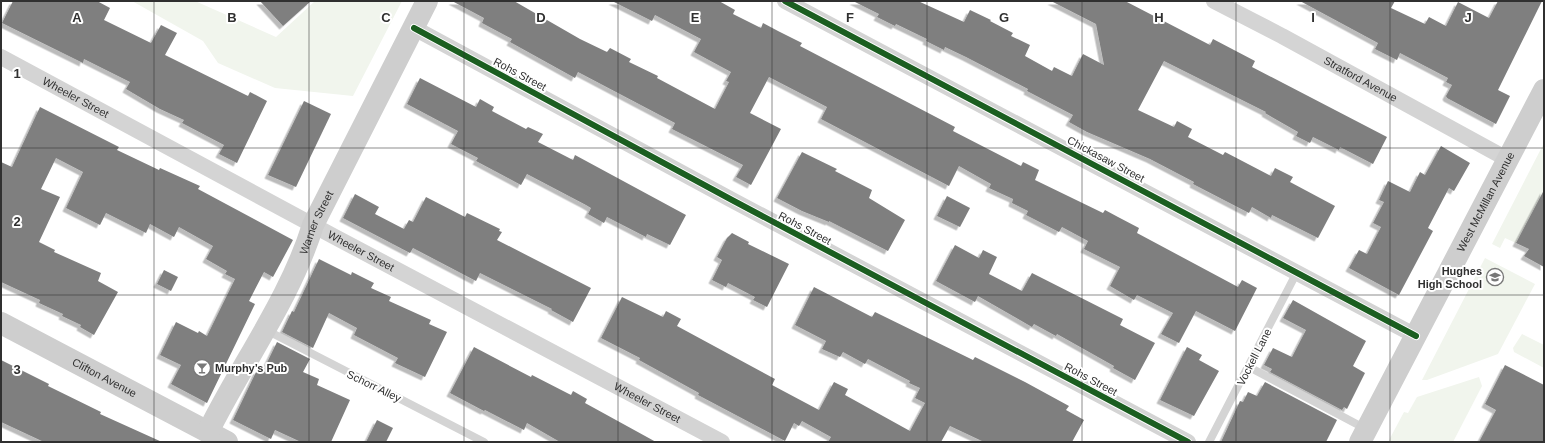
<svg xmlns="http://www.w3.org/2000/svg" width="1545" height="443" viewBox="0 0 1545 443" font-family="Arial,sans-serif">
	<defs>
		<filter id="shadow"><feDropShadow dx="-3.5" dy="3.5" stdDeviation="0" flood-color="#0004"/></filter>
	</defs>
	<rect width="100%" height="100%" fill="#fff"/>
	<g fill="#f1f5ed">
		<path d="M132,1H195L276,37L315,1H402L353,96L275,88L218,63L203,41Z"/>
		<path d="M1544,143V190L1516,243L1505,238L1500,248L1492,244Z"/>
		<path d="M1485,258L1535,284L1498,354L1427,380H1422Z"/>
		<path d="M1522,334L1544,345V368L1514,352L1513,348Z"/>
		<path d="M1479,377L1482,386L1453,442H1388L1404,412L1408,413L1417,397Z"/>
	</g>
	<g fill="#7f7f7f" filter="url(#shadow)">
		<path d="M13,1H97L110,8L104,20L151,43L161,25L177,33L165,55L248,96L250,92L267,101L237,163L219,154L224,145L182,123L184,120L160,109L126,89L130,82L84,59L83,63L2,23Z"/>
		<path d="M260,1H311L283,26Z"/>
		<path d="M452,1H514L580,39L607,52L610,48L631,59L629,62L658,76L657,78L715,109L729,82L726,81L731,72L694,52L701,39L655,15L652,21L612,1H719L735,10L733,14L761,28L763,23L778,31L802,43L800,46L955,127L953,131L1021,166L1023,162L1039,170L1035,180L1103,213L1105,210L1118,217L1139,228L1137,233L1238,287L1242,280L1257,288L1235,331L1196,311L1179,343L1161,334L1173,313L1137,295L1134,300L1110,286L1120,267L1084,249L1088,241L1062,227L1059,232L1026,215L1028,211L1012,203L1013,199L989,188L991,184L959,166L949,186L821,119L827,107L769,77L750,113L781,129L751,185L736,177L743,165L672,129L675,123L578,72L575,78L510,42L512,39L482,23L484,18Z"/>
		<path d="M853,1H918L964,22L970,10L991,20L990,21L1013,33L1011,36L1030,45L1025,56L1052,71L1054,67L1072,76L1083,54L1104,65L1096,24L1051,1H1125L1210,45L1213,39L1255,61L1252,67L1387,137L1373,164L1340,147L1339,150L1313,137L1310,143L1296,136L1298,132L1265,113L1266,112L1164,61L1138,110L1174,127L1177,121L1192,129L1188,137L1223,155L1225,152L1271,176L1275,168L1293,177L1290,182L1335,206L1318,238L1272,215L1271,218L1252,207L1249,213L1193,184L1194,182L1150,159L1087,132L1069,122L1073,115L1027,91L1028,89L966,57L945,47L944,50L926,41L927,39L896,24L895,26L877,17L879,14Z"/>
		<path d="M1300,1H1395L1391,8L1425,24L1429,17L1446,26L1458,2L1489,18L1498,1H1542L1498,90L1510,96L1496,124L1447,98L1446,96L1452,85L1446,82L1448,78L1400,53L1397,60L1375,49L1378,43Z"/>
		<path d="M420,78L476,107L480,99L494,107L492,111L526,129L528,127L543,134L538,142L573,160L575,155L686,215L670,245L647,234L646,237L607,217L604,223L588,214L591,208L586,205L527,174L521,185L476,161L478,158L451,144L458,131L407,104Z"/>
		<path d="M304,101L331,114L296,187L268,175Z"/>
		<path d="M40,107L119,147L117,150L159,170L160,168L200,186L198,189L293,240L273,277L264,272L249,301L255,304L207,403L171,384L181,365L160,355L176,322L198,333L199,331L207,336L235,279L225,274L227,271L206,259L213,246L179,227L174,237L150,224L146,233L106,213L100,225L66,208L83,172L56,158L41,189L60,197L39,242L55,250L54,252L101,273L98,281L118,292L94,335L80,327L81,325L62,316L63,314L39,303L40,300L1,282V162L12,167Z"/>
		<path d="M1441,146L1470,163L1454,191L1449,188L1428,228L1433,231L1399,295L1349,268L1359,250L1367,254L1381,227L1373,223L1384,202L1379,200L1388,181L1410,192L1420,172L1425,175Z"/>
		<path d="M802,152L837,169L835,171L872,190L869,198L905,220L888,251L829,221V222L802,211L777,198Z"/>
		<path d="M1544,190V267L1524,256L1529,249L1516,243Z"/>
		<path d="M355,194L379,207L375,214L404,229L409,220L413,222L426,197L465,217L467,213L500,229L499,231L502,232L497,240L591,288L573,322L551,310L552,309L480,273L476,281L413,248L410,253L343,218Z"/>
		<path d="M947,196L970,208L960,227L937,216Z"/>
		<path d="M732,233L749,242L748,244L789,264L767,307L753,300L755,297L728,283L726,287L712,280L722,260L717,257L727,238Z"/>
		<path d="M955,245L979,258L983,250L997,257L989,274L1022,291L1032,273L1123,319L1120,325L1155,343L1135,380L1113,368L1114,366L1057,334L1056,336L1034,324L1032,327L978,296L975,302L936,281Z"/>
		<path d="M319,259L351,275L352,272L374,283L371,288L391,297L389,301L431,320L429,324L447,332L425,377L395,363L398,358L354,335L357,328L329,313L313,348L282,332L292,311L294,312Z"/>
		<path d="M164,270L178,277L171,291L157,284Z"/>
		<path d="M814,287L872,317L875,312L973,360L975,357L1025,382L1069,406L1066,410L1084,420L1072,442H984L950,426L941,442H828L831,437L802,421L799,426L794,423L785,441L698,395L699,393L639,360L640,358L601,338L622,297L663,317L666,311L681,319L677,326L775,379L772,385L819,410L834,382L848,389L845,395L910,431L925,403L915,398L920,388L909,383L910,381L868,359L865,364L843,352L840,357L822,349L826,341L795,325Z"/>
		<path d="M1293,300L1366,341L1353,366L1365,373L1347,409L1344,407L1342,410L1270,372L1272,369L1264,365L1273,348L1292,357L1306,330L1283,318Z"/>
		<path d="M277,342L310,359L303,372L319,379L317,385L350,400L331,442H301L275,430L271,439L233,420L257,370L262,373Z"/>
		<path d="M474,347L531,377L532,375L571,395L573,391L587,399L585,403L656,442H560L527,423L524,430L485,410L484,411L450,393Z"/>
		<path d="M1187,347L1202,355L1199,360L1219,371L1194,416L1160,400Z"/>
		<path d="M1,360L49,384L48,386L101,412L100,414L162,442H44L1,422Z"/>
		<path d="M1505,365L1544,385V442H1479L1496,410L1485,404Z"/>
		<path d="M1265,382L1337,420L1326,442H1221L1240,401L1243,402L1248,392L1257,396Z"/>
		<path d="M377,420L393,428L386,442H366Z"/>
	</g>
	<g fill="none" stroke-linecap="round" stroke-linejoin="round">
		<g stroke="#d4d4d4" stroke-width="8">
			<path d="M266,330L484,442"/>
			<path d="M1249,367L1366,429"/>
			<path d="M1209,442L1297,272"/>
		</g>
		<g stroke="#d4d4d4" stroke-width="16">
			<path d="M785,1L1416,336"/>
			<path id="s1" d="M1214,1L1282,36L1507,159"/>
			<path d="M414,28L732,200L1188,442"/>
			<path id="s2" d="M1,57L335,237L722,442"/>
		</g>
		<g stroke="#cecece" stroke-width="22">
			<path id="s3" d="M1,323L227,442"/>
			<path id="s4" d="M208,432C242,363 290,299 313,225L427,1"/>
			<path id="s5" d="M1360,442L1544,90"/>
		</g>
		<g stroke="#fff" stroke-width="8">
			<g id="cycleway">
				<path d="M785,1L1416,336"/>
				<path d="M414,28L732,200L1188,442"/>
			</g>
		</g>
		<use href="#cycleway" stroke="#1b5e20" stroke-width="6"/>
	</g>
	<path fill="none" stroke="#303030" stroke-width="1" stroke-opacity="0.55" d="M154,1V442M309,1V442M464,1V442M618,1V442M772,1V442M927,1V442M1082,1V442M1236,1V442M1390,1V442M1,148H1544M1,295H1544"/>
	<defs>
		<g id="school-ring" transform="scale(0.9)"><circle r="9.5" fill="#fff" stroke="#787878" stroke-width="1.5"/><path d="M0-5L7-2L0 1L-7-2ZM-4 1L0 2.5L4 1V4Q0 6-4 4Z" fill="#787878"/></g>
		<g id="bar-ring" transform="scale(0.9)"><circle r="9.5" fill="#fff" stroke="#787878" stroke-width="1.5"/><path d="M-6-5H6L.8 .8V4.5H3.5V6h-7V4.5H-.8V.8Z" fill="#787878"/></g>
	</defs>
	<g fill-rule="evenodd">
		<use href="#school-ring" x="1495" y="277"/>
		<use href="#bar-ring" x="202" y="368"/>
	</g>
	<g text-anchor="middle" stroke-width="4" stroke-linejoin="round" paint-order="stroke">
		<g font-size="11" fill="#303030" stroke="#fff">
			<text transform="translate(520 74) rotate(28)" y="4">Rohs Street</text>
			<text dy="4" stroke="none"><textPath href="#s1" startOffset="166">Stratford Avenue</textPath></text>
			<text dy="4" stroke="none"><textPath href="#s2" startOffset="85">Wheeler Street</textPath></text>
			<text transform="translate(1106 159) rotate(28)" y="4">Chickasaw Street</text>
			<text dy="4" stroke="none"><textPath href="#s5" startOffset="271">West McMillan Avenue</textPath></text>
			<text dy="4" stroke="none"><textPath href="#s4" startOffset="236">Warner Street</textPath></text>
			<text transform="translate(805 228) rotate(28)" y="4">Rohs Street</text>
			<text dy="4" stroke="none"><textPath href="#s2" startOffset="409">Wheeler Street</textPath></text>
			<text transform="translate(1254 357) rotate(-63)" y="4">Vockell Lane</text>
			<text dy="4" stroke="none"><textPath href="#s3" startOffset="117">Clifton Avenue</textPath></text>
			<text transform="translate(1091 379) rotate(28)" y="4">Rohs Street</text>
			<text transform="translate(374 386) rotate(26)" y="4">Schorr Alley</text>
			<text dy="4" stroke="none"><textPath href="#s2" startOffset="733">Wheeler Street</textPath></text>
		</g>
		<g font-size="11" font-weight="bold" fill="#303030" stroke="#fff" text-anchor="end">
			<text x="1482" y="275">Hughes<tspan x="1482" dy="13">High School</tspan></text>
			<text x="215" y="372" text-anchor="start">Murphy’s Pub</text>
		</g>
	</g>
	<g font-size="13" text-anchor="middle" font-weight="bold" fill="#303030" stroke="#fff" stroke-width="4" stroke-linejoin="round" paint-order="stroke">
		<text x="77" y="22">A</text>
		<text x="232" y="22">B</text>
		<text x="386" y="22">C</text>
		<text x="541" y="22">D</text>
		<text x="695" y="22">E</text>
		<text x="850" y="22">F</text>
		<text x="1004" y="22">G</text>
		<text x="1159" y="22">H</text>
		<text x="1313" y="22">I</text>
		<text x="1468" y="22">J</text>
		<text x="17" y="78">1</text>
		<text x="17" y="226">2</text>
		<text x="17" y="374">3</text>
	</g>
	<rect width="1545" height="443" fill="none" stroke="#303030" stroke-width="4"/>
</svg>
